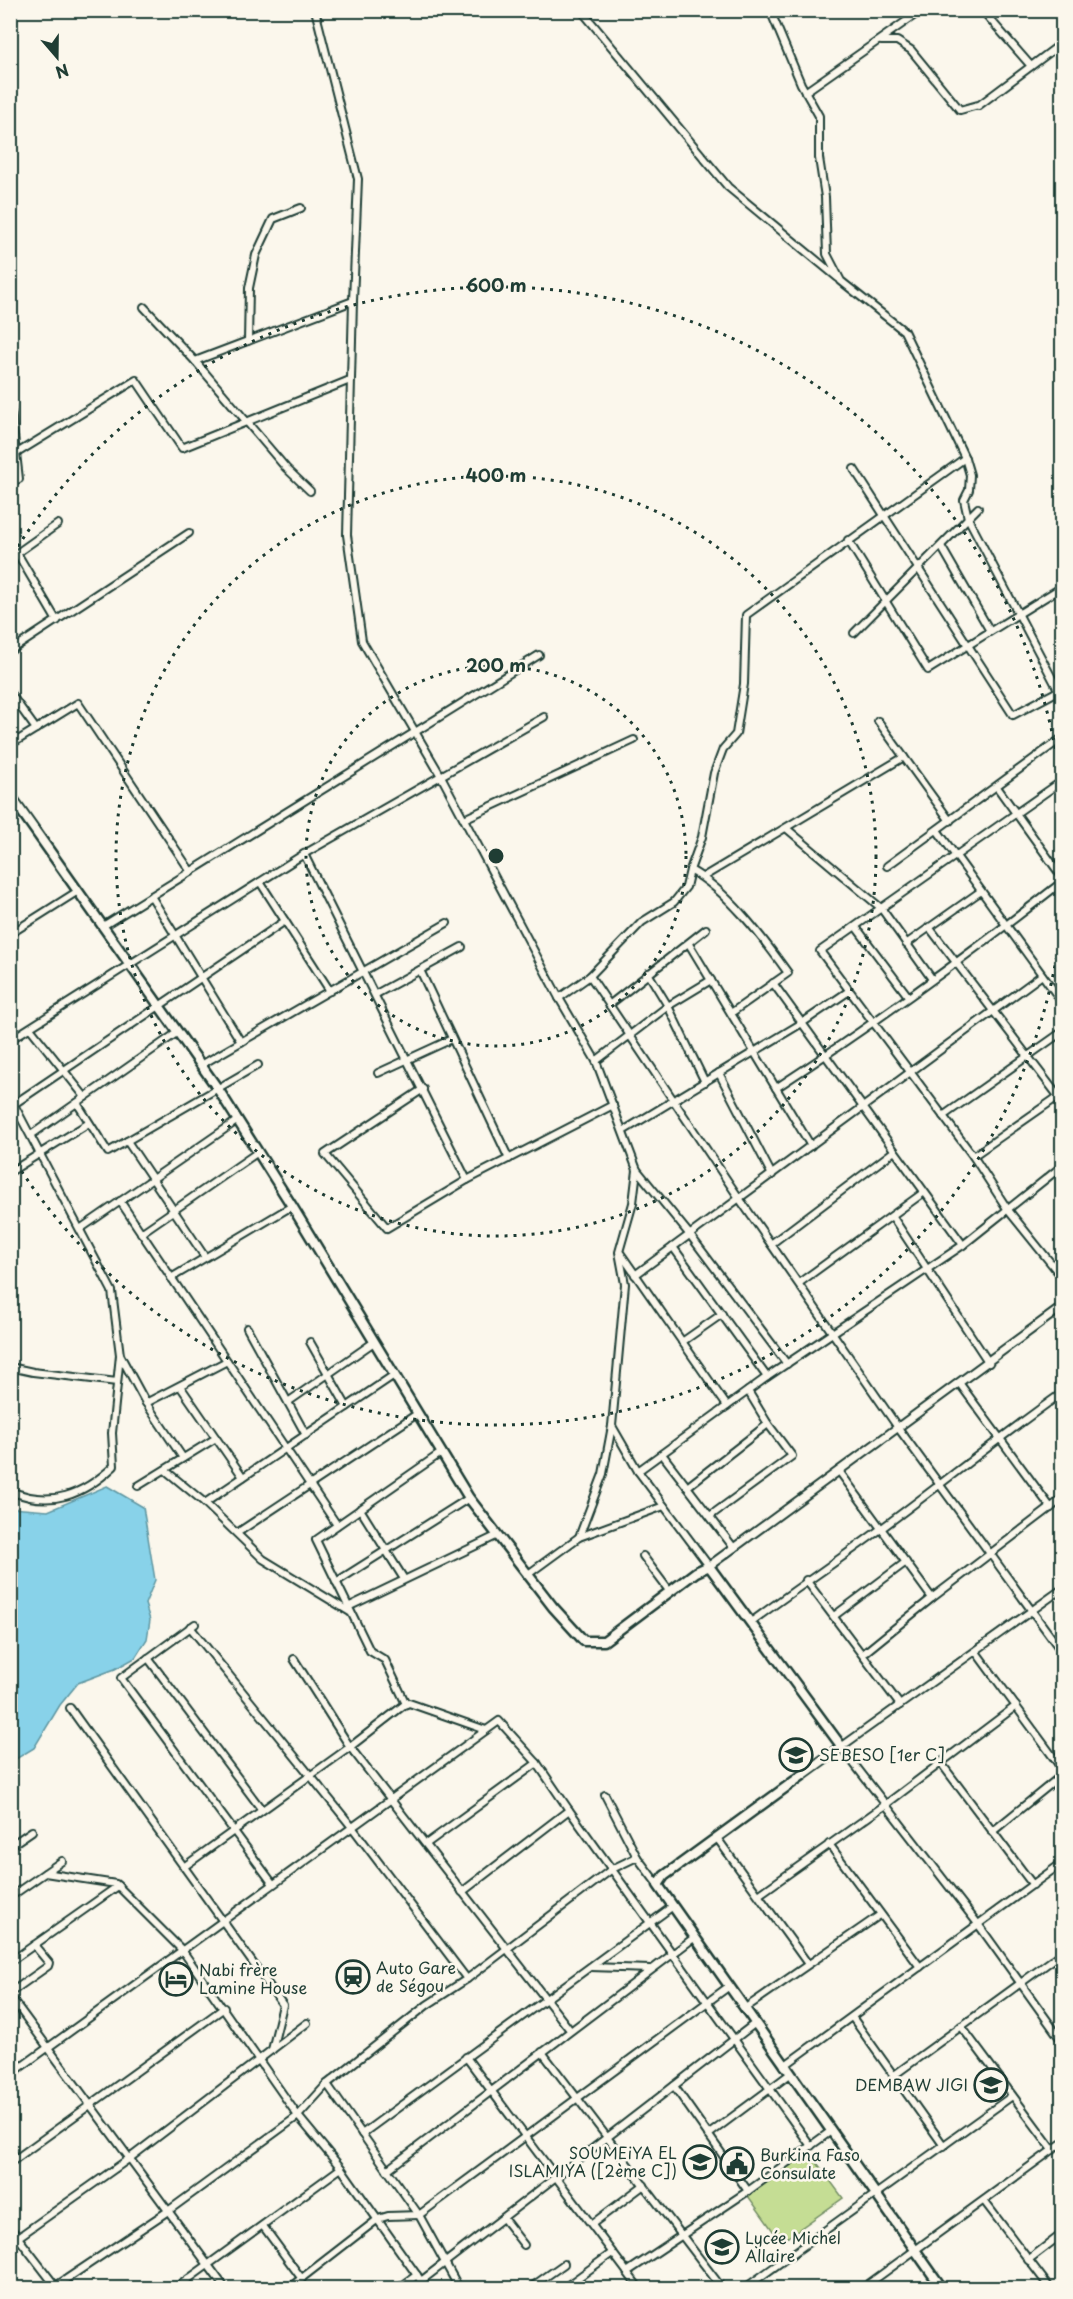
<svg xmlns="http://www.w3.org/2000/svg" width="1073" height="2299" viewBox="0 0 1073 2299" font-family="'Playpen Sans',sans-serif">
	<rect width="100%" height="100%" fill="#fbf7ec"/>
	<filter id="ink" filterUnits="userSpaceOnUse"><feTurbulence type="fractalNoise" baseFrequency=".0167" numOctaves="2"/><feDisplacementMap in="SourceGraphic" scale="12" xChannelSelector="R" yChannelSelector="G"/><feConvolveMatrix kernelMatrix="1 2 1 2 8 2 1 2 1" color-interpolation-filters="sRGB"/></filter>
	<g filter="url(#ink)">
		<path fill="#c5dd94" stroke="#728d64" stroke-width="1.5" d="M809,2152L843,2198L781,2242L748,2196Z"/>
		<path fill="#88d2e9" stroke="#5e96a1" stroke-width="1.5" d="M107,1486L143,1507L155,1580L145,1604L150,1620L147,1639L135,1658L115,1669L78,1683L60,1705L34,1748L11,1762V1508L48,1511Z"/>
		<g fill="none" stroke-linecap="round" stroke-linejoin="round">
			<g stroke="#1f3d34" stroke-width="10">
				<g id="minor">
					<path d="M315,10L358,179L353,301L347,535L362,641L441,776L559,998L596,1061L637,1170L690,1235L787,1364"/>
					<path d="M581,10L728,187L838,278"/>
					<path d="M770,10L801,84L819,116V158L825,197L827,254L841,281L904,331L965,458L970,475L969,490L964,500L968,518L1062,697"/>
					<path d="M982,10L1031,66"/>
					<path d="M881,41H897L911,50L960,110L978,105V106L1062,43"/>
					<path d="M805,92L922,10"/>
					<path d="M144,307L195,361L286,468L310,491"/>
					<path d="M248,341L249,288L256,255L273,219L301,208"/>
					<path d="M195,361L353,301"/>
					<path d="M10,401L19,479L10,483"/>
					<path d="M17,453L136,380L182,448L350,380"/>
					<path d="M854,469L1013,715L1062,689"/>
					<path d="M848,540L928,670L1062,587"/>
					<path d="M941,546L990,631"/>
					<path d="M17,553L57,621"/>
					<path d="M10,558L58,524"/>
					<path d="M854,633L978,508"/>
					<path d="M10,651L189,533"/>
					<path d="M10,693L36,729"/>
					<path d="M878,721L950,821"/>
					<path d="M10,745L78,703L191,872"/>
					<path d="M1062,781L820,951L973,1156L1008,1210L1062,1277"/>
					<path d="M997,787L1062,877"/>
					<path d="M464,819L634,740"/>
					<path d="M786,828L881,908L932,979"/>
					<path d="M937,830L1062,1002"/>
					<path d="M304,854L467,1180"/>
					<path d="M887,866L1062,738"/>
					<path d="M690,870C727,890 763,938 788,973L731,1013"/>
					<path d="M703,877L904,757"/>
					<path d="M260,882L330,991"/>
					<path d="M151,896L241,1042"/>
					<path d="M103,926L539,655"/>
					<path d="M856,927L908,996"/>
					<path d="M929,927L1062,1101"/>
					<path d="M10,934L78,891"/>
					<path d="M689,944L811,1146"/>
					<path d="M906,944L981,891"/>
					<path d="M420,970L509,1159"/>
					<path d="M648,973L668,1006L705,1082"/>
					<path d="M590,976L739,1198L899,1429L1062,1652"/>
					<path d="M773,983L963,1245"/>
					<path d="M376,994L462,947"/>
					<path d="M559,998L590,976L642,922L674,902L686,887L690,870L702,837L714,773L723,749L736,734L744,684L746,615L965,458"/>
					<path d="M609,1005L706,929"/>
					<path d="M30,1028L85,1097"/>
					<path d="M10,1040L304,854L544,717"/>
					<path d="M596,1061L668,1006L711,980"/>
					<path d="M201,1065L447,923"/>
					<path d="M378,1073L452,1039"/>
					<path d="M719,1073L772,1175"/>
					<path d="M776,1088C874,1024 970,954 1062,882"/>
					<path d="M423,1089L325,1154L387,1228L467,1180L613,1105"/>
					<path d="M10,1097L112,1291L120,1355L146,1403L183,1458"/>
					<path d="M77,1103L108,1152L258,1065"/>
					<path d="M14,1104L285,921"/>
					<path d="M943,1116L1062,1032"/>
					<path d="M623,1131L802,1023L849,991"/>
					<path d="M31,1135L178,1032"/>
					<path d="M127,1141L205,1257"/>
					<path d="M973,1156L1059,1096"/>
					<path d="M10,1172L89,1123"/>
					<path d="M120,1201L337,1525"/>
					<path d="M892,1216L989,1363"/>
					<path d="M80,1229L238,1120"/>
					<path d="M141,1233L258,1152"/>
					<path d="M771,1244L893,1152"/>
					<path d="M673,1247L767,1377"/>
					<path d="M621,1254L727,1406"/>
					<path d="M635,1275L1042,975"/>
					<path d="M171,1278L292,1206"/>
					<path d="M799,1283L923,1193"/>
					<path d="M247,1328L306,1435"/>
					<path d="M310,1342L347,1407"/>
					<path d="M682,1342L722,1314"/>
					<path d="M10,1367L33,1372L117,1382"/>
					<path d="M960,1384L1051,1508"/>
					<path d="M180,1386L243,1477"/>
					<path d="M288,1402L374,1342"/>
					<path d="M146,1403L227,1361"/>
					<path d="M612,1426L638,1471L709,1566"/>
					<path d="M662,1454L734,1548"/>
					<path d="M165,1470L205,1503L263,1559L350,1612"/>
					<path d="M638,1471L767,1377L963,1245L1062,1166"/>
					<path d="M839,1471L932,1598"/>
					<path d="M138,1486L216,1438"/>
					<path d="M687,1487L768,1424"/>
					<path d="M10,1491C52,1508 83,1495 114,1466L112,1433L120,1355"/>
					<path d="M205,1503L394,1375"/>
					<path d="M360,1509L404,1579"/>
					<path d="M710,1516L792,1456L768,1424L748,1391"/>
					<path d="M237,1533L417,1414"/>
					<path d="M579,1537L603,1474L612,1426L625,1284L619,1252L633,1203L637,1170"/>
					<path d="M643,1556L670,1592"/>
					<path d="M527,1575L579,1537L664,1506"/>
					<path d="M806,1580L900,1705"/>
					<path d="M336,1582L469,1498"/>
					<path d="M1062,1589L841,1747L978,1924L1062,2041"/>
					<path d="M348,1607L496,1536"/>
					<path d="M834,1616L906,1562"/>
					<path d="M751,1622C794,1590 839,1560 882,1528C943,1483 1001,1436 1062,1393"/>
					<path d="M195,1624L121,1678L273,1884"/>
					<path d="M190,1627L352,1827L467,1979"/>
					<path d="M976,1652L1062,1769"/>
					<path d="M863,1654L932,1598L1062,1499"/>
					<path d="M148,1658L262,1810"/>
					<path d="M294,1659L350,1747L570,2030"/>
					<path d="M406,1704L385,1660L370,1651L316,1540L441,1453"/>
					<path d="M70,1708L283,2005L272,2050"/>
					<path d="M941,1763L1033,1885"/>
					<path d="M605,1795L637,1857L658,1885"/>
					<path d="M10,1797L11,1796"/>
					<path d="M992,1832L1062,1775"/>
					<path d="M717,1838L808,1964"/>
					<path d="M426,1844L537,1763"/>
					<path d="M829,1844L920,1967"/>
					<path d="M10,1846L32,1831"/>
					<path d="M185,1866L350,1747L404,1705L409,1703L486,1730"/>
					<path d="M45,1873L116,1884L182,1950L298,2116L341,2168L426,2288"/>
					<path d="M462,1892L569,1810"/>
					<path d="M760,1894L885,1805L1016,1706"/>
					<path d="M10,1897L62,1861"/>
					<path d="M10,1962L118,1886"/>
					<path d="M591,1967L650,1969"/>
					<path d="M10,1993L48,1966L49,1963L34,1945"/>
					<path d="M10,1996L225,2288"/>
					<path d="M744,2009L880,1915"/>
					<path d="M852,2017L944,2146"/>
					<path d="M961,2026L1053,2150"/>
					<path d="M542,2052L722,2288"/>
					<path d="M466,2057L639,2288"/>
					<path d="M784,2066L1062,1863"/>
					<path d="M10,2075L499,1721L537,1763L569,1810L811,2146"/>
					<path d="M893,2076L1062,1953"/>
					<path d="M327,2084L419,2215L459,2288"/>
					<path d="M674,2086L748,2191"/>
					<path d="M362,2134L673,1906"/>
					<path d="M708,2135L790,2074"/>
					<path d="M10,2163L224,2008"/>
					<path d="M387,2170L695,1937"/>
					<path d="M984,2201L1050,2288"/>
					<path d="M503,2218L524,2245"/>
					<path d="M592,2224L644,2185"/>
					<path d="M263,2226L302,2279"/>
					<path d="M10,2227L57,2288"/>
					<path d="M10,2243L130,2158L307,2023"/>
					<path d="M1028,2260L1062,2234"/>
					<path d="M627,2272L748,2191L831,2131"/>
					<path d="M421,2281L754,2024"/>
					<path d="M53,2288L168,2211L298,2116L327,2084L427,2005L467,1979L612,1869L637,1857"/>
					<path d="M176,2288L341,2168"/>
					<path d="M289,2288L378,2219L388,2216L419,2215L728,1987"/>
					<path d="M399,2288L417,2275"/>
					<path d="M530,2288L564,2264"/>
					<path d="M564,2288L612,2253"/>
					<path d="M745,2288L1012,2096"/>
					<path d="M863,2288L1062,2143"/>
				</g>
			</g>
			<g stroke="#1f3d34" stroke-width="11">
				<path id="tertiary" d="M709,1566L1062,1307"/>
			</g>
			<g stroke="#1f3d34" stroke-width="13">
				<path id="secondary" d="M10,795L218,1089L292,1206L469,1498L553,1607L584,1641H604L696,1572L709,1566L839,1743L841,1747L837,1750L664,1876L658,1885L942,2288"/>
			</g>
			<use href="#minor" stroke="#fbf7ec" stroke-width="6"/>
			<use href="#tertiary" stroke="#fbf7ec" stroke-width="7"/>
			<use href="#secondary" stroke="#fbf7ec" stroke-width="8"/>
		</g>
	</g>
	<g fill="none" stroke="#1f3d34" stroke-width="3" stroke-dasharray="3 6">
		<circle cx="496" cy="856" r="190"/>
		<circle cx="496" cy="856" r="380"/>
		<path d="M1062 921A570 570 0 0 1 13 1158M13 554A570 570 0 0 1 1062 791"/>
	</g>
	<defs>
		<g id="school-ring" transform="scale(1.725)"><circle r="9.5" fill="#fbf7ec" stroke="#1f3d34" stroke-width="1.5"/><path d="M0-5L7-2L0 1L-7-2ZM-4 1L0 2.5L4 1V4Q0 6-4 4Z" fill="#1f3d34"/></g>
		<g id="station-ring" transform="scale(1.725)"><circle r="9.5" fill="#fbf7ec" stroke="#1f3d34" stroke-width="1.5"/><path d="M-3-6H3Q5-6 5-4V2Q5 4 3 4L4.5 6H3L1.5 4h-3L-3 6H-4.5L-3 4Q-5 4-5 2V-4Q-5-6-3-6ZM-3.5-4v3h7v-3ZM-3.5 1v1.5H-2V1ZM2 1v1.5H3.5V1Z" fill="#1f3d34"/></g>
		<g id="hotel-ring" transform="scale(1.725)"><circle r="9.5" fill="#fbf7ec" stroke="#1f3d34" stroke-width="1.5"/><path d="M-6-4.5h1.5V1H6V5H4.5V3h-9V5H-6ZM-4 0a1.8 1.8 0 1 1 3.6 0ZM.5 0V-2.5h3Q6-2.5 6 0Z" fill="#1f3d34"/></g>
		<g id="civic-ring" transform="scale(1.725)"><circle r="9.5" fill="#fbf7ec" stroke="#1f3d34" stroke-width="1.5"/><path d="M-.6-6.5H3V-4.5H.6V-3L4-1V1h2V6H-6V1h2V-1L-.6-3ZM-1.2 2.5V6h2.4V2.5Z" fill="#1f3d34"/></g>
	</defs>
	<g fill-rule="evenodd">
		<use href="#school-ring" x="796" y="1755"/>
		<use href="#station-ring" x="353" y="1977"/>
		<use href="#hotel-ring" x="176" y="1979"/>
		<use href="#school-ring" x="991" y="2085"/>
		<use href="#school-ring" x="700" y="2162"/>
		<use href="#civic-ring" x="737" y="2164"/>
		<use href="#school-ring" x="722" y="2247"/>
	</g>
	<g text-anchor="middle" stroke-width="5" stroke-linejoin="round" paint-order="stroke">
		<g font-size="16" fill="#1f3d34" stroke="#fbf7ec" text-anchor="start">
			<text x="819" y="1761">SEBESO [1er C]</text>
			<text x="376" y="1974">Auto Gare<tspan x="376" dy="18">de Ségou</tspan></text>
			<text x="199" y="1976">Nabi frère<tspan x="199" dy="18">Lamine House</tspan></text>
			<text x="968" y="2091" text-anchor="end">DEMBAW JIGI</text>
			<text x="677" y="2159" text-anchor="end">SOUMEiYA EL<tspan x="677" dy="18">ISLAMIYA ([2ème C])</tspan></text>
			<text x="760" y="2161">Burkina Faso<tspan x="760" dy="18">Consulate</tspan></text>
			<text x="745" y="2244">Lycée Michel<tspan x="745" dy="18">Allaire</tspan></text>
		</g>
	</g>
	<circle cx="496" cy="856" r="9" fill="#1f3d34" stroke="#fbf7ec" stroke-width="3"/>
	<g font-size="18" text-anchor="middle" font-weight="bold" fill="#1f3d34" stroke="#fbf7ec" stroke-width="5" stroke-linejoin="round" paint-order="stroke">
		<text x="496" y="292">600 m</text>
		<text x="496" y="482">400 m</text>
		<text x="496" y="672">200 m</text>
	</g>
	<rect width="1073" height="2299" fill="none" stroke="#fbf7ec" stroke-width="36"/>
	<rect x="18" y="18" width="1037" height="2263" fill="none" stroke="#1f3d34" stroke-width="2" filter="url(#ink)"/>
	<g transform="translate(57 57) rotate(160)" stroke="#fbf7ec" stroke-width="4.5" paint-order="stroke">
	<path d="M0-4.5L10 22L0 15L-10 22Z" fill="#1f3d34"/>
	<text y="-9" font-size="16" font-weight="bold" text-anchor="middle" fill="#1f3d34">N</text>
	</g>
</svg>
